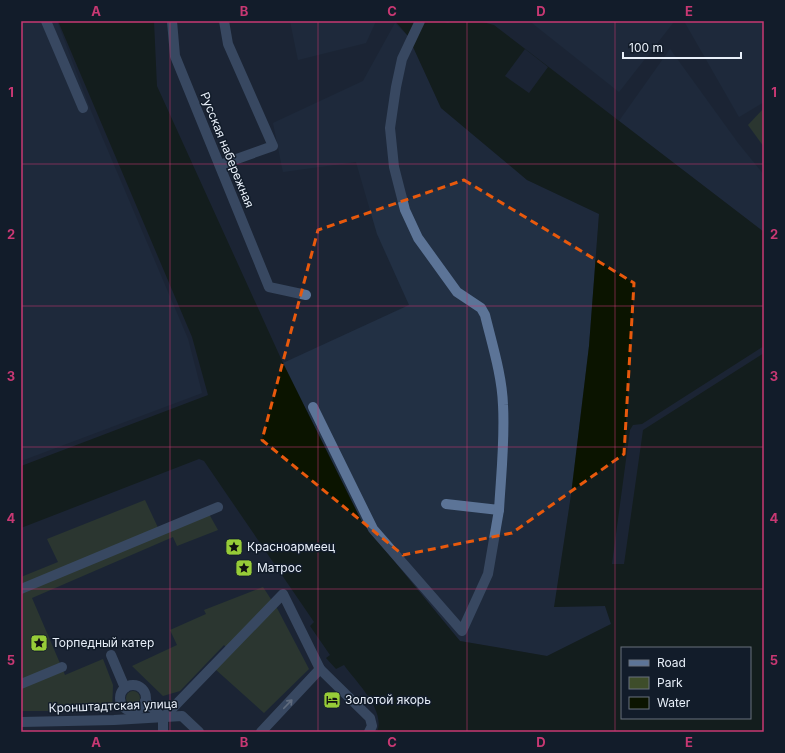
<svg xmlns="http://www.w3.org/2000/svg" width="785" height="753" viewBox="0 0 785 753" font-family="Inter,sans-serif">
	<rect width="100%" height="100%" fill="#1b2534"/>
	<g fill="#223044">
		<path d="M21,21H57L91,111L188,339L202,393L21,461Z"/>
		<path d="M290,21H376L366,43L298,60Z"/>
		<path d="M534,21H671L673,23L619,92L532,23Z"/>
		<path d="M684,21H764V102L739,117Z"/>
		<path d="M395,23L408,36L441,108L527,180L599,214L589,346L571,495L555,607L605,606L611,624L547,656L460,641L362,522L283,363L409,305L377,234L356,162L283,172L273,123L363,81Z"/>
		<path d="M670,49L738,143L764,175V232L619,121Z"/>
	</g>
	<g fill="#3e4d2a">
		<path d="M764,108V147L748,125Z"/>
		<path d="M145,500L161,534L209,514L218,530L177,546L173,537L32,598L65,675L103,659L113,685L112,711H21V577L58,562L47,539Z"/>
		<path d="M263,587L278,610L309,669L264,713L215,669L232,653L224,645L180,691L163,696L132,666L177,645L170,630L206,614L204,610Z"/>
		<circle cx="133" cy="698" r="7"/>
	</g>
	<path fill="#0b1400" fill-rule="evenodd" d="M58,21H154L157,86L283,363L362,522L460,641L547,656L611,624L605,606L554,607L571,495L589,346L599,214L527,180L441,108L408,36L395,21H441L448,23L451,21H479L494,25L764,232V732H377C386,710 356,682 344,665L336,669L326,658L330,655L310,626L314,622L204,461L199,459L21,528V466L208,395L192,337ZM622,648H750V718H622Z"/>
	<g fill="#1b2534">
		<path d="M525,49L548,67L529,93L505,76Z"/>
		<path d="M764,346V353L643,430L624,564H612L630,430L633,425L642,424Z"/>
	</g>
	<g fill="none" stroke-linecap="round" stroke-linejoin="round">
		<g stroke="#5c7497" stroke-width="10">
			<path d="M46,21L83,108"/>
			<path d="M172,21L175,56L269,287L306,295"/>
			<path d="M420,21L402,59L396,87L390,128L394,167L405,210L418,238L457,292L481,308L485,315C492,344 502,375 503,405C505,440 501,475 499,510L446,504"/>
			<path d="M220,165L273,146L228,44L224,21"/>
			<path d="M313,407L373,529L462,631L488,574L499,510"/>
			<path d="M21,589L218,507"/>
			<path d="M111,655L125,688"/>
			<path d="M21,684L62,667"/>
			<circle cx="133" cy="698" r="13"/>
			<path d="M145,701L163,718V732"/>
			<path d="M163,718L283,594L320,669L370,718L372,726L369,732"/>
			<path d="M21,722L114,720L182,716L199,732"/>
			<path d="M261,732L320,669"/>
		</g>
	</g>
	<defs><path id="oneway-shaft" d="M-6 0H5M1.5-3L5.5 0L1.5 3" fill="none" stroke-width="1.6" stroke-linecap="round" stroke-linejoin="round"/></defs>
	<use stroke="#b7c4d7" href="#oneway-shaft" transform="translate(288 704) rotate(-46)"/>
	<path d="M0 0H785V753H0ZM464,180L634,283L624,454L512,533L403,555L262,440L318,230Z" fill="#1b2534" fill-opacity=".55" fill-rule="evenodd"/>
	<path fill="none" stroke="#e8590c" stroke-width="3" stroke-dasharray="8 5" stroke-linejoin="round" d="M464,180L634,283L624,454L512,533L403,555L262,440L318,230Z"/>
	<path fill="none" stroke="#c83873" stroke-width="1" stroke-opacity="0.55" d="M170,21V732M318,21V732M467,21V732M615,21V732M21,164H764M21,306H764M21,447H764M21,589H764"/>
	<defs>
		<g id="sight-square" transform="scale(0.9)"><rect x="-9" y="-9" width="18" height="18" rx="4" fill="#97cc38" stroke="#121c2a"/><path d="M0-6L1.8-2.2L6-1.7L2.9 1.2L3.7 5.4L0 3.3L-3.7 5.4L-2.9 1.2L-6-1.7L-1.8-2.2Z" fill="#111"/></g>
		<g id="hotel-square" transform="scale(0.9)"><rect x="-9" y="-9" width="18" height="18" rx="4" fill="#97cc38" stroke="#121c2a"/><path d="M-6-4.5h1.5V1H6V5H4.5V3h-9V5H-6ZM-4 0a1.8 1.8 0 1 1 3.6 0ZM.5 0V-2.5h3Q6-2.5 6 0Z" fill="#111"/></g>
	</defs>
	<g fill-rule="evenodd">
		<use href="#sight-square" x="234" y="547"/>
		<use href="#sight-square" x="244" y="568"/>
		<use href="#sight-square" x="39" y="643"/>
		<use href="#hotel-square" x="332" y="700"/>
	</g>
	<g text-anchor="middle" stroke-width="3" stroke-linejoin="round" paint-order="stroke">
		<g font-size="12" fill="#e8eff9" stroke="#121c2a">
			<text transform="translate(227 150) rotate(68)" y="4">Русская набережная</text>
			<text transform="translate(113 706) rotate(-2)" y="4">Кронштадтская улица</text>
		</g>
		<g font-size="12" fill="#e8eff9" stroke="#121c2a" text-anchor="start">
			<text x="247" y="551">Красноармеец</text>
			<text x="257" y="572">Матрос</text>
			<text x="52" y="647">Торпедный катер</text>
			<text x="345" y="704">Золотой якорь</text>
		</g>
	</g>
	<rect width="785" height="753" fill="none" stroke="#121c2a" stroke-width="44"/>
	<rect x="621" y="647" width="130" height="72" fill="#121c2a" stroke="#68707d"/>
	<rect x="629" y="660" width="20" height="6" fill="#5c7497" stroke="#68707d"/>
	<text x="657" y="667" font-size="12" fill="#e8eff9">Road</text>
	<rect x="629" y="677" width="20" height="12" fill="#3e4d2a" stroke="#68707d"/>
	<text x="657" y="687" font-size="12" fill="#e8eff9">Park</text>
	<rect x="629" y="697" width="20" height="12" fill="#0b1400" stroke="#68707d"/>
	<text x="657" y="707" font-size="12" fill="#e8eff9">Water</text>
	<path d="M623 52v6h118v-6" fill="none" stroke="#e8eff9" stroke-width="2"/>
	<text x="629" y="52" font-size="12" fill="#e8eff9" stroke="#121c2a" stroke-width="3" paint-order="stroke">100 m</text>
	<rect x="22" y="22" width="741" height="709" fill="none" stroke="#c83873" stroke-width="1.5"/>
	<g font-size="13" text-anchor="middle" font-weight="bold" fill="#c83873">
		<text x="96" y="16">A</text>
		<text x="244" y="16">B</text>
		<text x="392" y="16">C</text>
		<text x="541" y="16">D</text>
		<text x="689" y="16">E</text>
		<text x="11" y="97">1</text>
		<text x="774" y="97">1</text>
		<text x="11" y="239">2</text>
		<text x="774" y="239">2</text>
		<text x="11" y="381">3</text>
		<text x="774" y="381">3</text>
		<text x="11" y="523">4</text>
		<text x="774" y="523">4</text>
		<text x="11" y="665">5</text>
		<text x="774" y="665">5</text>
		<text x="96" y="747">A</text>
		<text x="244" y="747">B</text>
		<text x="392" y="747">C</text>
		<text x="541" y="747">D</text>
		<text x="689" y="747">E</text>
	</g>
</svg>
